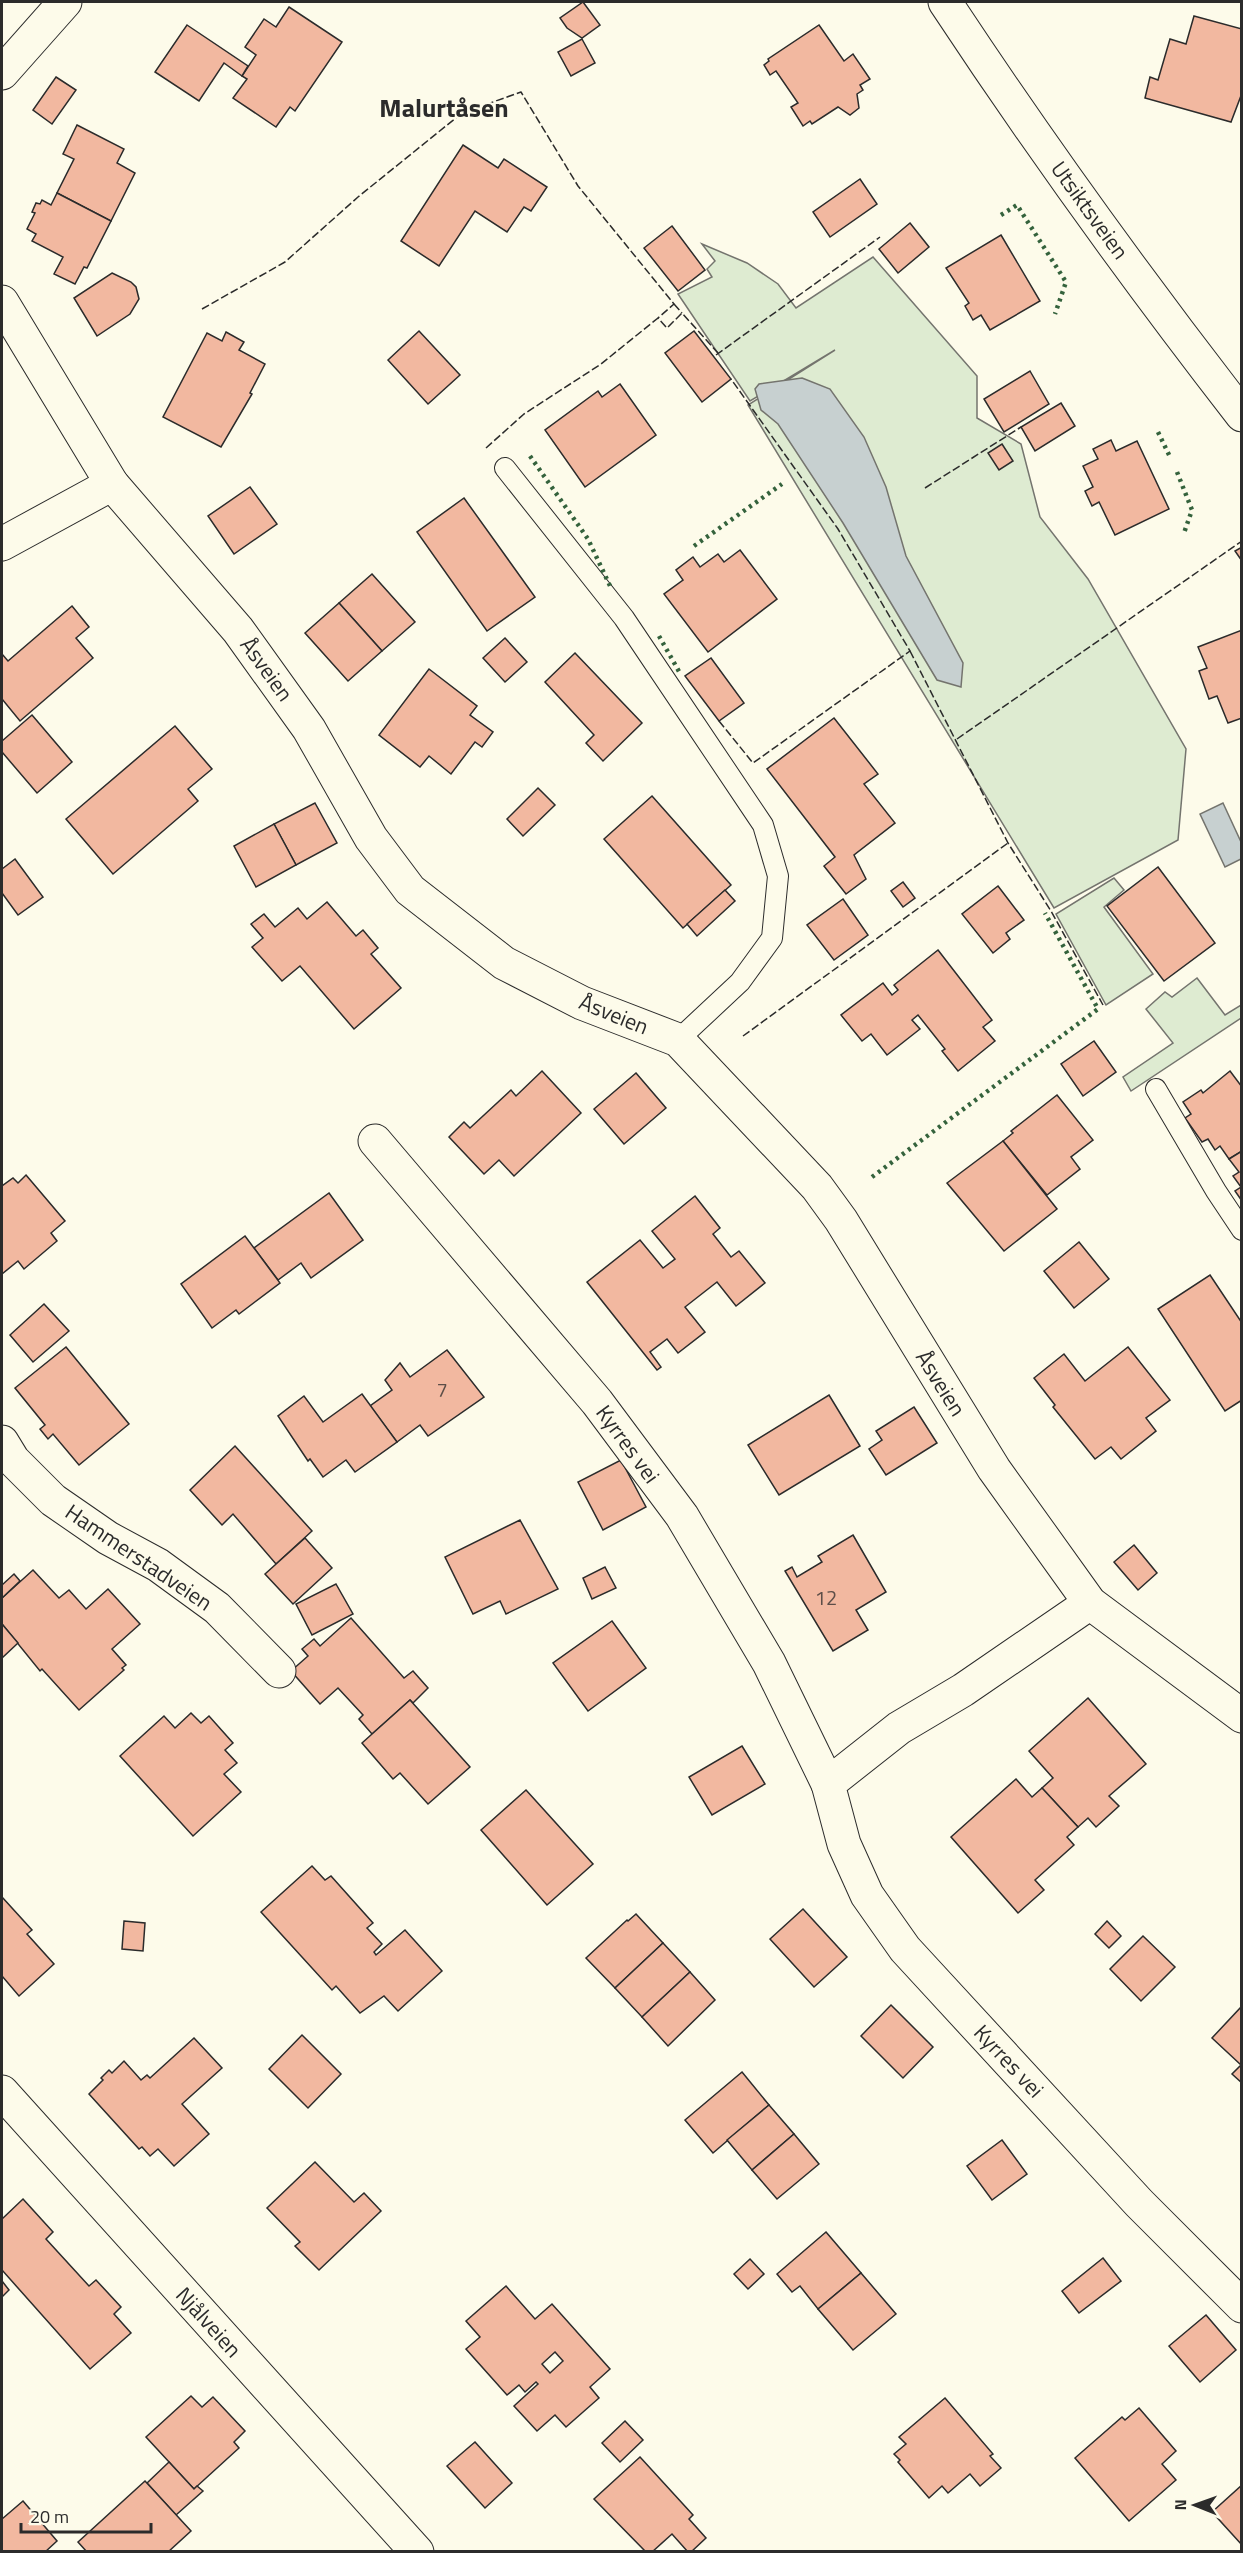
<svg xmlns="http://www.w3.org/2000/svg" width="1243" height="2553" viewBox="0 0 1243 2553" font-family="'Titillium Web',sans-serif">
	<rect width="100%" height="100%" fill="#fdfbea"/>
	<g fill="#deebd1" stroke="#74746e" stroke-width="1.5">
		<path d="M702,244L747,263L778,284L796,308L873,257L977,376V418L1021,444L1040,517L1088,579L1186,749L1178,840L1054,908L748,405L835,350L750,401L678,294L712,277L707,269L715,261Z"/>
		<path d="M1114,878L1124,890L1104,907L1153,974L1106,1005L1056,914Z"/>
		<path d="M1197,978L1225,1015L1241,1005V1018L1131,1091L1123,1077L1173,1043L1146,1009L1165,992L1172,997Z"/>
	</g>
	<g fill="#c7d0d0" stroke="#74746e" stroke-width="1.5">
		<path d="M802,378L830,389L864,437L886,487L906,556L963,663L961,687L937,680L843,523L778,424L761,410L755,389L759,384Z"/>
		<path d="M1223,803L1241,842V859L1225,867L1200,814Z"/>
	</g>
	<g fill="#f2b8a0" stroke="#2b2b2b" stroke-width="1.5" fill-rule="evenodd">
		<path d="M583,2L600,25L582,38L567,28L560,18Z"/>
		<path d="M289,7L342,42L295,111L290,107L276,127L233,98L247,79L242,76L256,55L245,47L264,19L276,27Z"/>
		<path d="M1194,16L1242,29V93L1231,122L1145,98L1150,77L1158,80L1170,39L1186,44Z"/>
		<path d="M187,25L248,66L242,76L224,63L199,101L155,72Z"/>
		<path d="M819,25L844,61L853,54L870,79L860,85L863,90L857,94L859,108L850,115L838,107L812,124L810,121L803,126L791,107L798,103L776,71L770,75L764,65L769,61L768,59Z"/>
		<path d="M582,39L595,63L571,76L558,52Z"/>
		<path d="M56,77L76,90L52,124L33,110Z"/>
		<path d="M77,125L124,149L117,163L135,173L111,221L57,193L74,159L63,154Z"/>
		<path d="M463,145L498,168L504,159L547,187L531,211L524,207L507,232L475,211L439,266L401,241Z"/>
		<path d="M860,179L877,204L830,237L813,212Z"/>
		<path d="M57,193L111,221L87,268L84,267L75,284L54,274L63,257L32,241L36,234L27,229L35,213L32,212L36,203L40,204L42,200L51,205Z"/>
		<path d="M910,223L929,247L898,273L879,249Z"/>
		<path d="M672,226L705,270L678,291L644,248Z"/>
		<path d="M1001,235L1040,301L990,330L981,315L973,320L965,306L969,303L946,268Z"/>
		<path d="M112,273L131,282L136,287L139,299L130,314L97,336L74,298Z"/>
		<path d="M419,331L460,375L428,404L388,360Z"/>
		<path d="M694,331L731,379L702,402L665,353Z"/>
		<path d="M226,332L244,342L239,350L265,364L250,393L252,394L221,447L163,417L207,333L222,341Z"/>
		<path d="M1030,371L1049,404L1004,432L984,399Z"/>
		<path d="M620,384L656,435L585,487L545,430L598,391L602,397Z"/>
		<path d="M1061,403L1075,426L1035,451L1021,427Z"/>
		<path d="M1111,440L1116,451L1137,441L1169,509L1115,535L1099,502L1092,506L1085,491L1093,487L1083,466L1098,459L1093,449Z"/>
		<path d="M1002,444L1013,461L999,470L988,453Z"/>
		<path d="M250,487L277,524L234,554L208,516Z"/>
		<path d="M464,498L535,597L487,631L417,532Z"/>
		<path d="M1242,547V561L1235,551Z"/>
		<path d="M740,550L777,599L708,652L664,594L683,580L676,570L693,557L700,567L718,554L724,562Z"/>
		<path d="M372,574L415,622L382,651L339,603Z"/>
		<path d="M339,603L382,651L348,681L305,633Z"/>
		<path d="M72,606L89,627L76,638L93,658L20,721L2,699V654L8,661Z"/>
		<path d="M1242,630V718L1228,723L1217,696L1209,699L1199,671L1207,668L1198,647Z"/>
		<path d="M505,638L527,662L505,682L483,658Z"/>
		<path d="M575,653L642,723L603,761L586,743L594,735L545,682Z"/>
		<path d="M711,658L744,703L719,721L685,676Z"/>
		<path d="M429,669L477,706L470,715L493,732L482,747L475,742L451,774L429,756L420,767L379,735Z"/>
		<path d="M32,715L72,762L37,793L2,752V741Z"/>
		<path d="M834,718L878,774L864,784L895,823L854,855L866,879L846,894L824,866L835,857L767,769Z"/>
		<path d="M175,726L212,769L188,789L198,801L113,874L66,819Z"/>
		<path d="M538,788L555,805L523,836L507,819Z"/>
		<path d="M652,796L731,885L683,928L604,839Z"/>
		<path d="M315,803L337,843L296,865L274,824Z"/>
		<path d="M274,824L296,865L256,887L234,846Z"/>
		<path d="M15,859L43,897L18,915L2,893V869Z"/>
		<path d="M1158,867L1215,943L1164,981L1107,906Z"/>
		<path d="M903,882L915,898L903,907L891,891Z"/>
		<path d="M998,886L1024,920L1006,933L1010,939L993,953L962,914Z"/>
		<path d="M725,890L735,901L697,936L687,924Z"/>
		<path d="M843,899L868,935L834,960L807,925Z"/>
		<path d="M327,902L356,936L363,930L378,948L371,954L401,988L354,1029L300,966L282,981L252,947L263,938L251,924L264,914L275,927L298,908L307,919Z"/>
		<path d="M938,950L992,1020L983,1027L995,1041L958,1071L942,1051L945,1049L918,1015L912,1020L920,1029L887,1055L871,1034L862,1041L841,1015L883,983L892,995L898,990L894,985Z"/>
		<path d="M1094,1041L1116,1072L1083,1096L1061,1064Z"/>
		<path d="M542,1071L581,1113L514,1176L499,1160L484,1174L449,1137L464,1122L470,1128L511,1090L516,1096Z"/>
		<path d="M1230,1071L1242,1087V1151L1229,1159L1220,1146L1215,1150L1208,1139L1202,1142L1185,1118L1191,1114L1183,1102L1201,1090L1203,1093Z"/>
		<path d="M636,1073L666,1108L624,1144L594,1109Z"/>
		<path d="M1057,1095L1093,1140L1071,1157L1080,1169L1047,1195L1003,1141L1013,1133L1011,1131Z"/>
		<path d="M1003,1141L1057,1209L1004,1251L947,1183Z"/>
		<path d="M1242,1151V1201L1235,1191L1241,1187L1233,1176L1239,1172L1229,1159Z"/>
		<path d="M26,1175L65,1221L51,1233L57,1241L24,1269L18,1261L2,1274V1186L13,1178L18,1183Z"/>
		<path d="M329,1193L363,1240L311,1278L301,1263L278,1280L254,1248Z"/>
		<path d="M695,1196L720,1228L713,1234L731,1257L739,1251L765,1283L736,1306L717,1282L685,1307L705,1332L678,1353L667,1339L650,1352L661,1367L657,1370L587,1282L640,1240L663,1268L675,1259L652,1231Z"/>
		<path d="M245,1236L280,1283L239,1314L236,1310L212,1328L181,1284Z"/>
		<path d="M1079,1242L1109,1279L1074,1308L1044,1271Z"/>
		<path d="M1210,1275L1242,1323V1400L1225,1411L1158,1309Z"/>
		<path d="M44,1304L69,1331L33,1362L10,1335Z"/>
		<path d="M66,1347L129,1424L79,1465L53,1434L48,1439L40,1429L45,1425L15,1388Z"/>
		<path d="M1128,1347L1170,1400L1146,1418L1156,1431L1121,1459L1111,1447L1095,1459L1053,1407L1055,1405L1034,1378L1064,1354L1085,1381Z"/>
		<path d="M447,1350L484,1397L428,1436L420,1425L397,1442L370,1406L392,1390L385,1380L400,1363L410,1377Z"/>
		<path d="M362,1394L397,1442L355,1472L346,1460L323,1477L310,1459L308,1461L278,1416L304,1396L323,1422Z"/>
		<path d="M829,1395L860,1446L779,1495L748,1445Z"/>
		<path d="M914,1407L937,1443L886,1475L869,1449L882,1440L876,1431Z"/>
		<path d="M235,1446L312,1531L276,1564L233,1514L222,1525L190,1490Z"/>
		<path d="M621,1460L646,1507L603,1530L578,1482Z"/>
		<path d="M520,1520L558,1589L506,1614L500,1601L473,1614L445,1557Z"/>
		<path d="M853,1535L886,1592L856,1610L868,1630L833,1651L785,1571L792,1567L797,1577L822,1562L818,1556Z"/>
		<path d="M305,1538L332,1568L293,1604L265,1574Z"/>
		<path d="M1134,1545L1157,1573L1138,1590L1114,1562Z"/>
		<path d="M605,1567L616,1588L592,1599L583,1578Z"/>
		<path d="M33,1570L59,1598L69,1590L86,1609L108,1589L140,1624L112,1649L126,1665L122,1668L124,1670L79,1710L42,1669L40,1671L2,1624V1598Z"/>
		<path d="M14,1574L20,1581L2,1598V1585Z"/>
		<path d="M336,1584L353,1614L312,1635L296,1604Z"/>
		<path d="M351,1618L404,1678L413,1671L428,1688L413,1703L410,1700L372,1734L359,1719L363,1715L338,1688L320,1704L291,1671L308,1656L302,1649L314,1639L320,1646Z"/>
		<path d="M612,1621L646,1668L588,1711L553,1663Z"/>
		<path d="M2,1624L18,1643L2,1658Z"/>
		<path d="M1088,1698L1146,1764L1109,1796L1119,1806L1096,1827L1088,1818L1078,1827L1042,1788L1053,1778L1029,1751Z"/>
		<path d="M410,1700L470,1767L428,1804L400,1773L393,1779L362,1743Z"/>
		<path d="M191,1713L201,1723L209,1716L233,1743L225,1750L237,1763L224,1774L241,1792L193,1836L120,1756L164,1716L175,1728Z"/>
		<path d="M742,1746L765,1784L712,1815L689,1777Z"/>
		<path d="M1016,1779L1032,1797L1042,1788L1078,1827L1067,1837L1074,1845L1035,1880L1044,1890L1018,1913L951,1837Z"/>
		<path d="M526,1790L593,1864L547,1905L481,1830Z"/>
		<path d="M312,1866L325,1880L331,1876L373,1923L367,1928L382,1944L374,1952L376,1955L405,1930L442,1971L398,2011L384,1996L360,2013L336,1986L332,1990L261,1912Z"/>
		<path d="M2,1897L32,1930L27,1934L54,1964L19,1996L2,1976Z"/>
		<path d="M803,1909L847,1957L814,1987L770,1939Z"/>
		<path d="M636,1914L663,1943L615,1988L586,1958L627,1920L628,1921Z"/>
		<path d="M124,1921L145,1923L143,1951L122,1949Z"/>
		<path d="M1107,1921L1121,1936L1109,1948L1095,1934Z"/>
		<path d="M1143,1936L1175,1967L1141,2001L1110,1969Z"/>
		<path d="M663,1943L690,1972L642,2017L615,1988Z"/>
		<path d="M690,1972L715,2000L668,2046L642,2017Z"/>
		<path d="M891,2005L933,2047L903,2078L861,2036Z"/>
		<path d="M1242,2006V2083L1232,2074L1241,2065L1212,2038Z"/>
		<path d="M302,2035L341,2074L308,2108L269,2069Z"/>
		<path d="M194,2038L222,2068L182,2104L209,2134L174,2166L158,2149L150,2156L142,2147L139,2149L89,2094L103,2080L101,2078L109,2070L112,2073L124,2061L141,2080L147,2075L150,2078Z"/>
		<path d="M742,2072L769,2105L713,2153L685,2120Z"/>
		<path d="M769,2105L794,2134L752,2170L727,2140Z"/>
		<path d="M794,2134L819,2164L777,2199L752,2170Z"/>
		<path d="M1002,2140L1027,2174L992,2200L967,2166Z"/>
		<path d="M315,2162L354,2202L364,2193L381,2211L319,2270L295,2246L300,2242L267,2208Z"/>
		<path d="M23,2199L53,2232L46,2239L89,2286L96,2280L121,2307L114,2314L131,2333L90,2369L2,2270V2219Z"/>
		<path d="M826,2232L861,2273L818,2309L800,2286L792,2292L777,2274Z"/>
		<path d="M1103,2258L1121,2281L1079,2313L1062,2291Z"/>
		<path d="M750,2259L764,2274L748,2289L734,2274Z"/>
		<path d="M861,2273L896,2314L853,2350L818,2309Z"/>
		<path d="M2,2281L9,2290L2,2297Z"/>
		<path d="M506,2286L535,2319L552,2304L610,2369L590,2387L599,2398L566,2427L555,2415L537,2431L514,2406L538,2384L536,2382L525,2392L519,2385L507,2395L466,2349L480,2337L466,2321ZM555,2352L563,2361L550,2373L542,2364Z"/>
		<path d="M1206,2315L1236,2350L1200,2382L1169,2346Z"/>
		<path d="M191,2396L202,2407L213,2397L245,2431L234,2442L239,2448L194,2489L146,2437Z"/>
		<path d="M945,2398L993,2454L990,2456L1001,2468L980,2486L970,2474L948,2493L942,2486L929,2498L898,2462L900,2460L894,2454L906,2444L899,2437Z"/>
		<path d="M1139,2408L1176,2451L1162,2464L1176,2480L1129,2521L1075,2458L1122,2417L1125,2420Z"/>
		<path d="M625,2421L643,2440L620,2462L602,2443Z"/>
		<path d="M475,2442L512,2483L485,2508L447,2466Z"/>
		<path d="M640,2457L693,2515L689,2519L706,2538L691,2552H688L672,2534L652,2552H646L594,2499Z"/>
		<path d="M169,2462L194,2489L197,2486L203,2491L176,2515L147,2483Z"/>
		<path d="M145,2481L191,2531L168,2552H87L78,2542Z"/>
		<path d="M1242,2485V2545L1212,2512Z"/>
		<path d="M23,2501L57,2541L45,2552H2V2519Z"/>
	</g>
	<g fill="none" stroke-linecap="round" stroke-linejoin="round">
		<g stroke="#2b2b2b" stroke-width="22">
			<g id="lane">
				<path d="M505,468L624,618L763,825L778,876L772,938L740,982L678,1040"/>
				<path d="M1156,1089L1216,1191L1242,1230"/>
			</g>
		</g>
		<g stroke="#2b2b2b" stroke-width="35">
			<g id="street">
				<path d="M945,2C1038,143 1138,281 1242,415"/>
				<path d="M2,73L65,2"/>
				<path d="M2,302L112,484L238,630L309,729L371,838L410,890L504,963L582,1003L678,1040L817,1187L841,1220L994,1469L1090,1603L1242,1716"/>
				<path d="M2,544L112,484"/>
				<path d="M375,1141L597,1402L682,1516L769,1663L828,1784"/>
				<path d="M2,1442L13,1460L53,1500L108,1538L158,1565L217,1608L279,1671"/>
				<path d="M1090,1603L963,1690L899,1728L828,1784L844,1844L867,1895L905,1949L1139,2203L1242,2306"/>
				<path d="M2,2092L417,2552"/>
			</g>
		</g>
		<use href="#lane" stroke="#fdfbea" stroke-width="20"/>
		<use href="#street" stroke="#fdfbea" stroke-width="33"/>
		<g stroke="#34623c" stroke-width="4.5" stroke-dasharray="3 4.5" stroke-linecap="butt">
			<path d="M1001,215L1017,205L1066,282L1055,314"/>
			<path d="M1158,432L1171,459"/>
			<path d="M530,456L588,539L611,588"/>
			<path d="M1177,472L1192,510L1184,533"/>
			<path d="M694,546L782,484"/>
			<path d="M659,636L681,675"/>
			<path d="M872,1177L1098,1009L1045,913"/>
		</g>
		<g stroke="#2b2b2b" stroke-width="1.5" stroke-dasharray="8 3" stroke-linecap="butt">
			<path d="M674,304L682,313"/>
			<path d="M202,309L285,262L358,197L462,113L521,92L578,186L674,304L658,318"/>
			<path d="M716,355L880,237"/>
			<path d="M486,448L524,414L601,364L658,318L667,328L682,313L718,353"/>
			<path d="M925,488L1021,427"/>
			<path d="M910,651L1008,843L1051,911L1103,1005"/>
			<path d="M719,721L753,763L910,651L838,529L731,379"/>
			<path d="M957,739L1242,541"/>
			<path d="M743,1036L1008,843"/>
		</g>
	</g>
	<g text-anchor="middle" stroke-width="4.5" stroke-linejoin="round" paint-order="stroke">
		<g font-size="20" fill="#5d4e48">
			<text x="442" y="1397">7</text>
			<text x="826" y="1605">12</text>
		</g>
		<g font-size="22" fill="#2b2b2b" stroke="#fdfbea">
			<text transform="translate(1090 210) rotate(54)" y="8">Utsiktsveien</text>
			<text transform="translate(267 669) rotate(54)" y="8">Åsveien</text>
			<text transform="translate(614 1014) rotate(22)" y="8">Åsveien</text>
			<text transform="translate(941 1383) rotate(58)" y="8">Åsveien</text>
			<text transform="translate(628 1444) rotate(54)" y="8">Kyrres vei</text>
			<text transform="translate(139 1557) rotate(34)" y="8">Hammerstadveien</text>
			<text transform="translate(1009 2061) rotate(47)" y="8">Kyrres vei</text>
			<text transform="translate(209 2322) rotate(48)" y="8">Njålveien</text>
		</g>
		<g font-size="26" font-weight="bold" fill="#2b2b2b" stroke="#fdfbea">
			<text x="444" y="117">Malurtåsen</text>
		</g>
	</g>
	<rect width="1243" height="2553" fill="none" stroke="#2b2b2b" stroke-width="6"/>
	<g transform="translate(1195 2505) rotate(271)" stroke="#fdfbea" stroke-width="4.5" paint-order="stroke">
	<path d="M0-4.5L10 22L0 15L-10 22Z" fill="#2b2b2b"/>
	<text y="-9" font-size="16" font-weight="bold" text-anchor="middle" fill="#2b2b2b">N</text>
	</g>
	<path d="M21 2523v9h130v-9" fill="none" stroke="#2b2b2b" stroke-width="3"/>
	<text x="30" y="2523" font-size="18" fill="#2b2b2b" stroke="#fdfbea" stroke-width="4.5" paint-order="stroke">20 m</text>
</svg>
